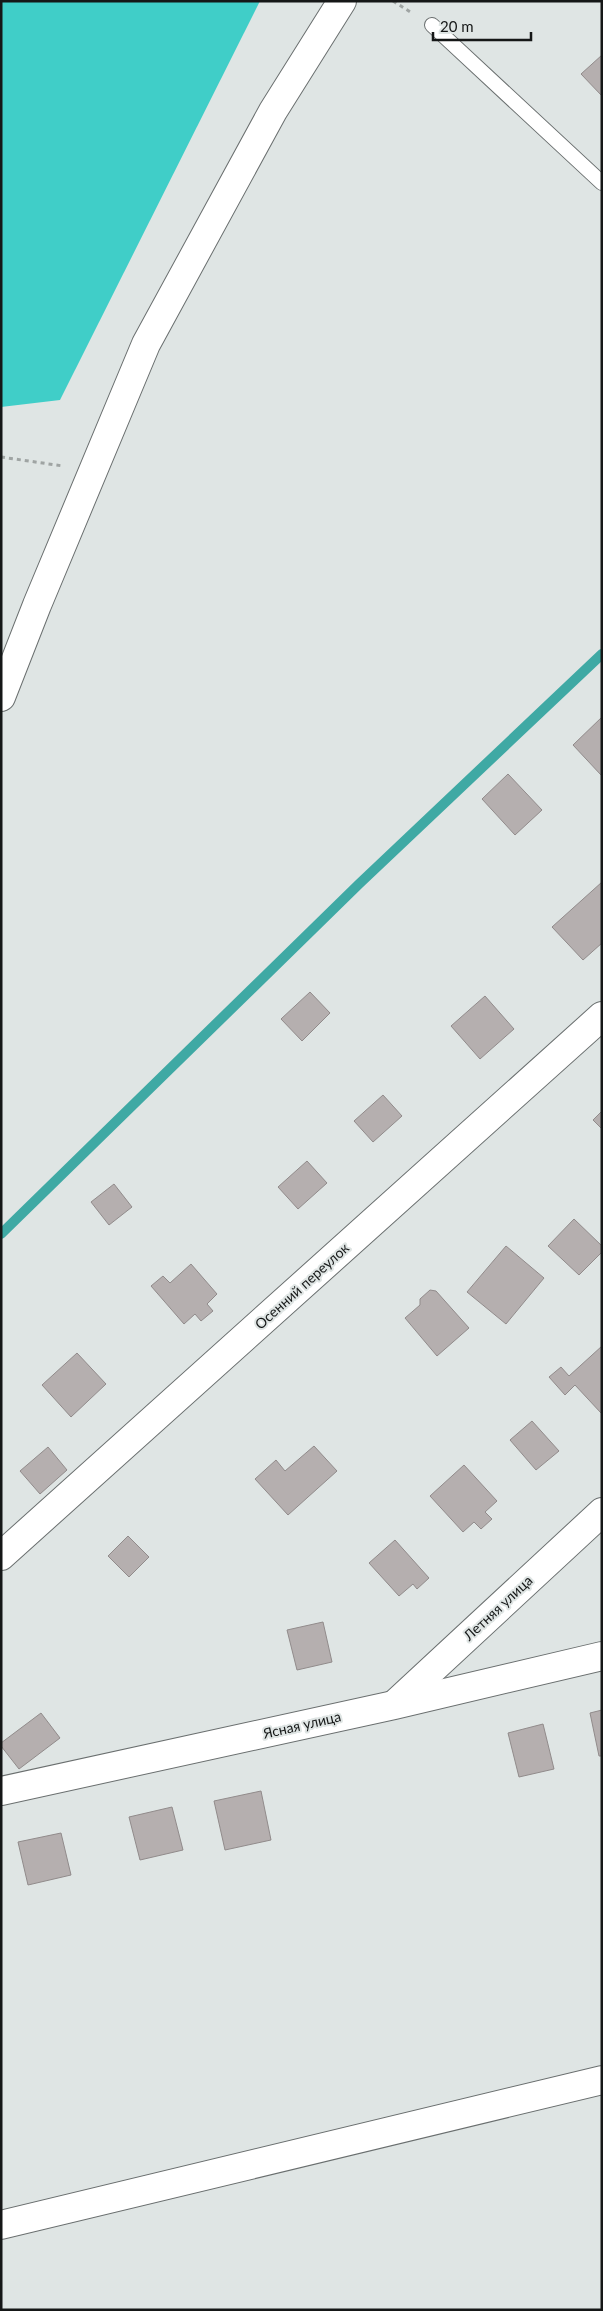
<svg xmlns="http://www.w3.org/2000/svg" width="603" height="2311" viewBox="0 0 603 2311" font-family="Lato,sans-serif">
	<rect width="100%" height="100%" fill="#dfe5e4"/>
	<path fill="#40cec8" d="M1,1H260L60,400L1,407Z"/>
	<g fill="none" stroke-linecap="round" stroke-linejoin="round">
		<path stroke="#3fa9a4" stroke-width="10" d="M1,1234L359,884L602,654"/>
	</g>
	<g fill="#b5afaf" stroke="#918b8b">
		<path d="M602,55V96L581,74Z"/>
		<path d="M602,717V775H601L573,745Z"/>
		<path d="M508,774L542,810L515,835L482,799Z"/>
		<path d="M602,882V943L583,960L552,927Z"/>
		<path d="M310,992L330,1013L302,1041L281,1019Z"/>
		<path d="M485,996L514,1029L480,1059L451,1026Z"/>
		<path d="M383,1095L402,1116L373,1142L354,1121Z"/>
		<path d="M602,1111V1129L593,1120Z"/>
		<path d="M307,1161L327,1183L298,1209L278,1187Z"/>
		<path d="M114,1184L132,1207L109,1225L91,1202Z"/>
		<path d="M574,1219L602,1246V1252L579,1275L548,1246Z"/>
		<path d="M506,1246L544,1278L506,1324L467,1292Z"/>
		<path d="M191,1264L217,1294L207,1304L213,1311L201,1321L195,1314L184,1324L151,1286L163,1276L170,1283Z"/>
		<path d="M430,1290L436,1291L469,1328L437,1356L405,1318L420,1305V1299Z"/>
		<path d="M602,1346V1413H601L575,1385L565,1395L549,1377L561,1367L569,1376Z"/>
		<path d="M77,1353L106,1384L71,1417L42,1385Z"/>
		<path d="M532,1421L559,1451L536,1470L510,1440Z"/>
		<path d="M314,1446L337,1471L288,1515L255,1479L276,1460L285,1471Z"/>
		<path d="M48,1447L67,1470L40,1494L20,1471Z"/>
		<path d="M464,1465L497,1501L485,1512L492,1519L481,1529L474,1522L463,1532L430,1496Z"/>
		<path d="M128,1536L149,1557L129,1577L108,1556Z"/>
		<path d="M395,1540L429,1578L417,1589L413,1584L399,1596L369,1563Z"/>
		<path d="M323,1622L332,1662L297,1670L287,1630Z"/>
		<path d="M602,1710V1756H599L590,1713Z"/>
		<path d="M41,1713L60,1738L19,1769L1,1746V1743Z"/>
		<path d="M543,1724L554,1769L519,1777L508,1733Z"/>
		<path d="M261,1791L271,1840L225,1850L214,1801Z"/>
		<path d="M172,1807L183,1850L140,1860L129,1817Z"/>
		<path d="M61,1833L71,1875L28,1885L18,1842Z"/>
	</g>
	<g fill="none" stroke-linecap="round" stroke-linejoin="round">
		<g stroke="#6a6f6f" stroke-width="16">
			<path id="service" d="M432,25L602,183"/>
		</g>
		<g stroke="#6a6f6f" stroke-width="30">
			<g id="minor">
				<path d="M1,1556L602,1016"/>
				<path d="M396,1703L602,1512"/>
				<path d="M1,1791L394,1705L602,1656"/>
				<path d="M1,2225L602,2080"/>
			</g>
		</g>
		<g stroke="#6a6f6f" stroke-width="30">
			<path id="secondary" d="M1,697L37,605L146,344L273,111L342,1"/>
		</g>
		<g stroke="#9fa4a3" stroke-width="3" stroke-dasharray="4 4" stroke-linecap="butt">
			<path d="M393,1L412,13"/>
			<path d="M1,457L63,466"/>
		</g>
		<use href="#service" stroke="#fff" stroke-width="14"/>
		<use href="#minor" stroke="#fff" stroke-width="28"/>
		<use href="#secondary" stroke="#fff" stroke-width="28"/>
	</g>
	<g text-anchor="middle" stroke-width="4" stroke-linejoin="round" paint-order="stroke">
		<g font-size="14" fill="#151717" stroke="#dfe5e4">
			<text transform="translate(302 1286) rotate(-42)" y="5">Осенний переулок</text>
			<text transform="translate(498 1608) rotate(-43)" y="5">Летняя улица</text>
			<text transform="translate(302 1725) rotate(-13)" y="5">Ясная улица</text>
		</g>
	</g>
	<rect width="603" height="2311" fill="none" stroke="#151717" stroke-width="5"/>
	<path d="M433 32v8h98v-8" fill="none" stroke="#151717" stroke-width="2.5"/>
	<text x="440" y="32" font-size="15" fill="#151717" stroke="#dfe5e4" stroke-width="4" paint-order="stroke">20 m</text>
</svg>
